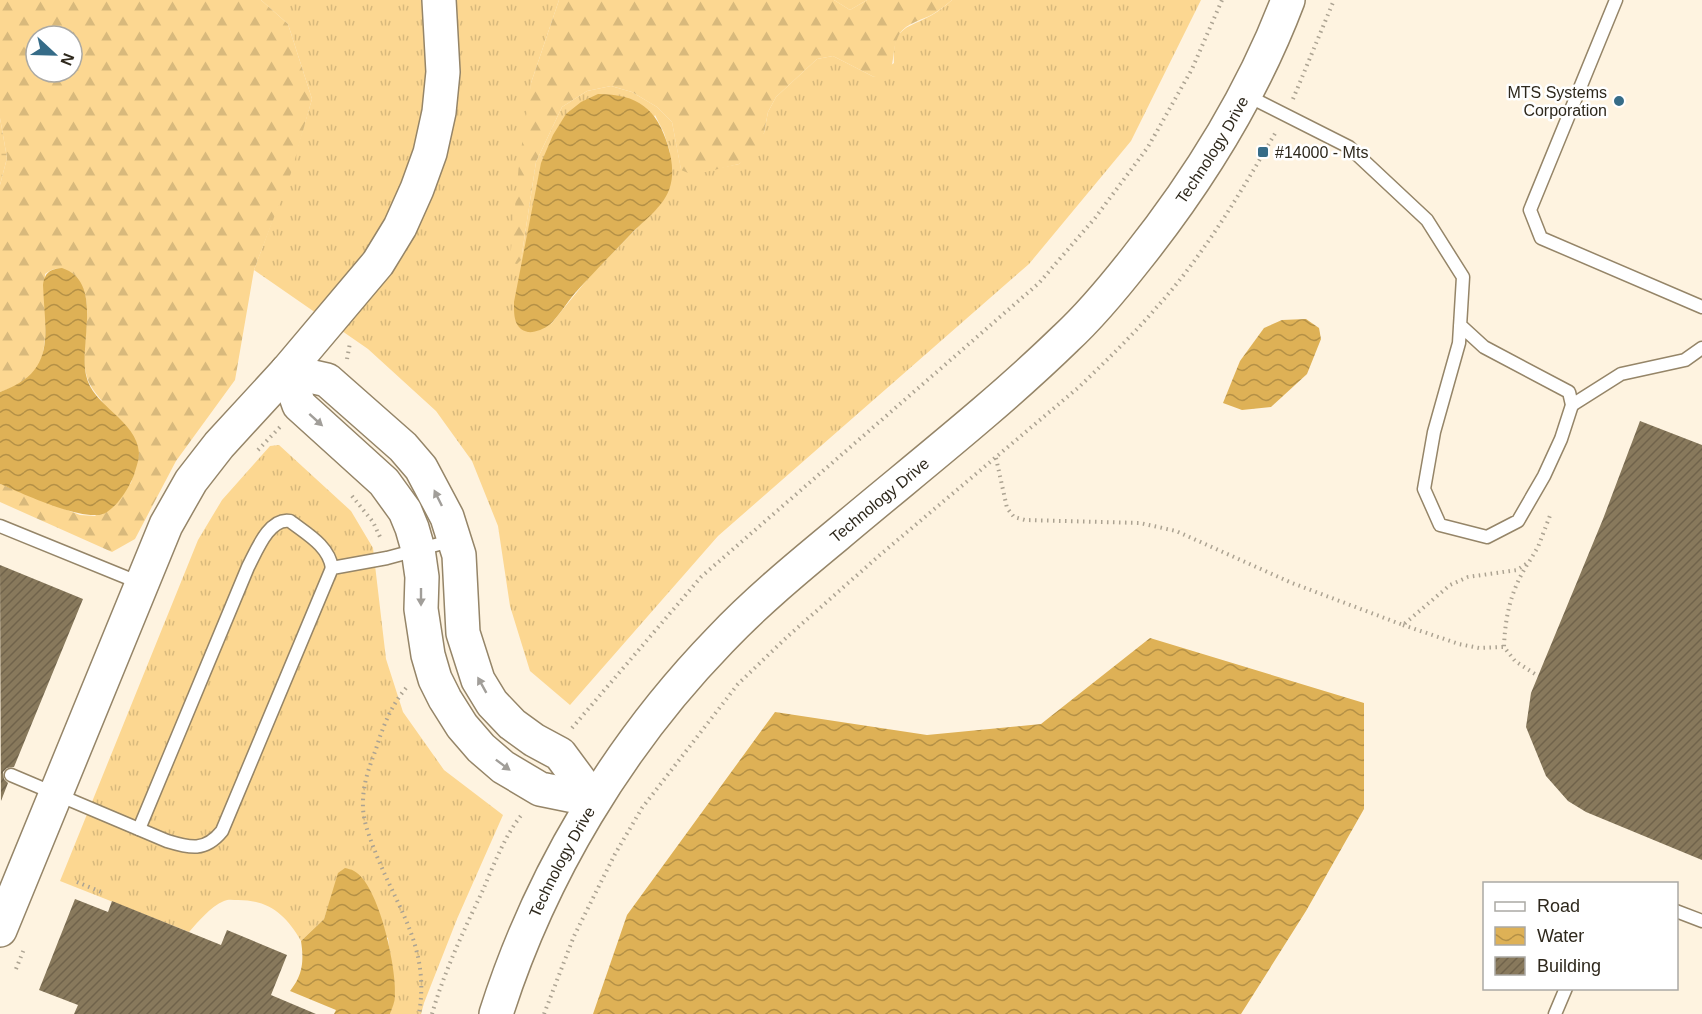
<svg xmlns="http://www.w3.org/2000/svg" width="1702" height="1014" viewBox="0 0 1702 1014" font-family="Arial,sans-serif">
	<defs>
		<pattern id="grass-tufts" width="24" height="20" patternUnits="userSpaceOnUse" patternTransform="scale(1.5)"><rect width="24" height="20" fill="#fcd791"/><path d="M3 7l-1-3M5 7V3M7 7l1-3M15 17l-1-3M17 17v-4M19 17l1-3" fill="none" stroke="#d8b97c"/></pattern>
		<pattern id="forest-firs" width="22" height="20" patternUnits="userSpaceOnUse" patternTransform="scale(1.5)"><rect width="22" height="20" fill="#fcd791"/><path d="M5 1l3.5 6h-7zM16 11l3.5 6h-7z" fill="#d8b97c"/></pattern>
		<pattern id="wetland-marsh" width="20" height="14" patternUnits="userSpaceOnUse" patternTransform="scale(1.5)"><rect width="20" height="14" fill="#fcd791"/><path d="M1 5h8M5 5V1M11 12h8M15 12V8" fill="none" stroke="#d8b97c"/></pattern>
		<pattern id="water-waves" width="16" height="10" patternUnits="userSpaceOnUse" patternTransform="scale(1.5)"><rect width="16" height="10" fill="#deb156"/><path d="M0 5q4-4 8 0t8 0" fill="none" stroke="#b49046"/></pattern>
		<pattern id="building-hatch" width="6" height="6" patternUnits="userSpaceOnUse" patternTransform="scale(1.5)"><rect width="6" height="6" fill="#88795c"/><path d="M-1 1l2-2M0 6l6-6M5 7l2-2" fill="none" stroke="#70634b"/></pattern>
	</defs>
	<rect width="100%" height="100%" fill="#fef3e0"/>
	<g fill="url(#grass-tufts)" fill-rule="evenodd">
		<path d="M261,0H559L531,83L521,260L536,162L562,107L587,91L611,86L632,92L657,107L672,122L681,169L719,168L739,164L764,133L768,112L776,97L817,59L833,56L874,77L894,63C892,26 907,29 932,15C939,11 946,5 952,0H1201L1131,141L1029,264L718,536L570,705L530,671L510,606L498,526L472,461L436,411L368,349L254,270L290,173L312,99L288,24ZM655,115L664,133L670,152L658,207L590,276L551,324Z"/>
		<path d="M834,0H867L850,10Z"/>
		<path d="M279,445L351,511L373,548L386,659L403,712L444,770L503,815L457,919L424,1003L421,1014H390L395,996L388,938L329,904L324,919L301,941C286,915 269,900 238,900C233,900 228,899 224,901C210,907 199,921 189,932L60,881L198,540L222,500L270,446Z"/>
	</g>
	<g fill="url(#forest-firs)" fill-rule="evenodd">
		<path d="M0,0H261L288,24L312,99L291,173L254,270L235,380L176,461L135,539L112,552L0,502V484L80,515L95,516L131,483L139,454C127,437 116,421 104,404C98,395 90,388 87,377C76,343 105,293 66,271C58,266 52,269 45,274C45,300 50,351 36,371C27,383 13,387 0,392V185L7,158L0,118ZM36,36H72V72H36Z"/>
		<path d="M559,0H834L850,10L867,0H952C946,5 940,10 933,14C921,21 904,23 898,37C892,49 895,61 889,73L874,77L833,56L817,59L776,97L768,112L764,133L757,149L739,164L693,175L681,170L672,122L657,107L632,92L611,86L587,91L562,107L536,162L521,260L517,264L513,263L510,260L519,164L531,83Z"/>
	</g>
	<path fill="url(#wetland-marsh)" d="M0,118L7,158L0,185Z"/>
	<g fill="url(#water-waves)">
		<path d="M598,94C638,94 657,109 668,146C672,159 674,174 670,187C665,205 645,220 632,233C613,253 594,272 575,293C568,301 557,319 549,325C544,329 534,333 528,332C513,329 514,313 514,302L541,163L553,135L566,114L581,102Z"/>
		<path d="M62,268C104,282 79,342 86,375C92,406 137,420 139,453C139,460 136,468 134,475C129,488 119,504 107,512C88,525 22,493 0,484V392C57,372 45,335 43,285C45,273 49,269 62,268Z"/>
		<path d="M1306,319L1319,328L1321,339L1307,374L1271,407L1242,410L1223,403L1240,361L1264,328L1282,320Z"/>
		<path d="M1150,638L1364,703V809L1306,911L1241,1014H593L627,915L775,712L927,735L1041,724Z"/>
		<path d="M345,868C348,869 351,869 354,871C379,884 397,969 395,996C395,1002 392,1008 390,1014H334L336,1010L290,991C303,975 304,961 301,941L324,919L338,873Z"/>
	</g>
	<g fill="url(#building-hatch)">
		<path d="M1640,421L1702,445V860L1586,812L1568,801L1546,776L1526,727L1531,693L1603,519Z"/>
		<path d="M0,565L83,599L14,767L7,768L3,772L4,779L8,783L1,801Z"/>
		<path d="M75,899L108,912L112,901L221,945L227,930L287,955L271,995L316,1014H74L78,1005L39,990Z"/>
	</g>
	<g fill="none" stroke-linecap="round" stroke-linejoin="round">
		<g stroke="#958568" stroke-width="15">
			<g id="lane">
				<path d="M1616,0L1530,210L1541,238L1702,307"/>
				<path d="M1246,95L1349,147L1427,220L1463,277L1459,343L1434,432L1424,489L1440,525L1487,537L1518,521L1544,476L1561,439L1572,405L1569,392L1484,347L1460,325"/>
				<path d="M1572,405L1621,374L1685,360L1702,348"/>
				<path d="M0,526L140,583"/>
				<path d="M11,775L167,841C190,848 205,852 222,831L332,568L387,558L454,540"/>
				<path d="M139,829L248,567C256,552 269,517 290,521C307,534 329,546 332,568"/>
				<path d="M1676,911L1702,921"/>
				<path d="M1555,1014L1566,988"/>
			</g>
		</g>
		<g stroke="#958568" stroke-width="36">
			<g id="secondary">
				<path d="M287,371L299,405L384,482L405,511L412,528L418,549L422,577L421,609L428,655L435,679L445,699L462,726L481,748L503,767L540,789L594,800"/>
				<path d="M287,371L327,380L403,447L421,468L447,517L459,555L463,633L478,680L492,703L512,724L534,740L560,754L594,800"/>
				<path d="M0,930L166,525L191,481L219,445L287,371L378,263L400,227L417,189L430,153L439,112L443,72L439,0"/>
				<path id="s1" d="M496,1014C540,875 619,744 720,640C756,602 797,568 837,535C914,470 994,408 1066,338C1092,314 1114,287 1136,259C1199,180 1252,95 1288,0"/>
			</g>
		</g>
		<g stroke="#aca392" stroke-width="4" stroke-dasharray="1.5 4.5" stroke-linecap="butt">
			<path d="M1293,99L1334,0"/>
			<path d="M347,359L350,343"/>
			<path d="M258,450L280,427"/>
			<path d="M996,458L1007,508L1014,517L1025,520L1140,523L1176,531L1292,583L1403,625L1450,585L1468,577L1517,570L1529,562L1538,547L1551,513"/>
			<path d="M352,496L373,522L381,539"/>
			<path d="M1527,565C1511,590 1505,617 1504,647L1515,661L1538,676"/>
			<path d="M1403,625L1459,644L1479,648L1504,647"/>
			<path d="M406,688C391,706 383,726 376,749C370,765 363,783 363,802C362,820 370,838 376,854C399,911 430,949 419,1014"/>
			<path d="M572,728L701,577L1039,283L1095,218L1148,147L1192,69L1222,0"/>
			<path d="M77,882L104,893"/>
			<path d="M16,969L24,949"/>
			<path d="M432,1014C444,972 464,930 483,890C494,864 505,835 523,813"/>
			<path d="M544,1014L574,936L615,854L642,808L738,684L787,637L881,554L1079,387C1106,361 1132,336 1156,308C1204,255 1241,192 1277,130"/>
		</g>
		<use href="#lane" stroke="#fff" stroke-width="12"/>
		<use href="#secondary" stroke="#fff" stroke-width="33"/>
	</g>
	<defs><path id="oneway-solid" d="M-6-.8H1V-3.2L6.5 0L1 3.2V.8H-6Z" transform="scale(1.5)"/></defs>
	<g fill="#a19e99">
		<use href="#oneway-solid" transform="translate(316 420) rotate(42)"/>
		<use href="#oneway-solid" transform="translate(438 498) rotate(-116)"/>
		<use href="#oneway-solid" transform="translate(421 597) rotate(90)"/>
		<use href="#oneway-solid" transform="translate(482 685) rotate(-119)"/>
		<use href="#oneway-solid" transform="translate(503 765) rotate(37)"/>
	</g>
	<g fill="#366c88" stroke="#fff" stroke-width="2">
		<circle cx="1619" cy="101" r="6"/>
		<rect x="1257" y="146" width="12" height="12" rx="3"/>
	</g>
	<g text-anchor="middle" stroke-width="5" stroke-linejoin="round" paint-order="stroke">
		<g font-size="16" fill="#2e281c" stroke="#fff" text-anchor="end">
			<text x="1607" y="98">MTS Systems<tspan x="1607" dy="18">Corporation</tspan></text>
			<text x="1275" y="158" text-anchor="start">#14000 - Mts</text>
		</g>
		<g font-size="16" fill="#2e281c" stroke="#fff">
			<text dy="6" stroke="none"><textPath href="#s1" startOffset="1138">Technology Drive</textPath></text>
			<text dy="6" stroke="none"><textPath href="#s1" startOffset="652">Technology Drive</textPath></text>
			<text dy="6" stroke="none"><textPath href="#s1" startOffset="166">Technology Drive</textPath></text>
		</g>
	</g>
	<rect x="1483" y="882" width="195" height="108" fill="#ffffff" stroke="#aba9a4" stroke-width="1.5"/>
	<rect x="1495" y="902" width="30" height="9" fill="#ffffff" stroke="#aba9a4" stroke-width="1.5"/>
	<text x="1537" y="912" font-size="18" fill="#2e281c">Road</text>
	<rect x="1495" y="927" width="30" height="18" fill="url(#water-waves)" stroke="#aba9a4" stroke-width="1.5"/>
	<text x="1537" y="942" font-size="18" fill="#2e281c">Water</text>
	<rect x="1495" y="957" width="30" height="18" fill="url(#building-hatch)" stroke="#aba9a4" stroke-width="1.5"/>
	<text x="1537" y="972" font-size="18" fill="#2e281c">Building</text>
	<g transform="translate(54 54) rotate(112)"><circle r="28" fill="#ffffff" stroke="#aba9a4" stroke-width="1.5"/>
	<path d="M0-4.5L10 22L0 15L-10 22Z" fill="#366c88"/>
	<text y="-9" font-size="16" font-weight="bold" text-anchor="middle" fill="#2e281c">N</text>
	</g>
</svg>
